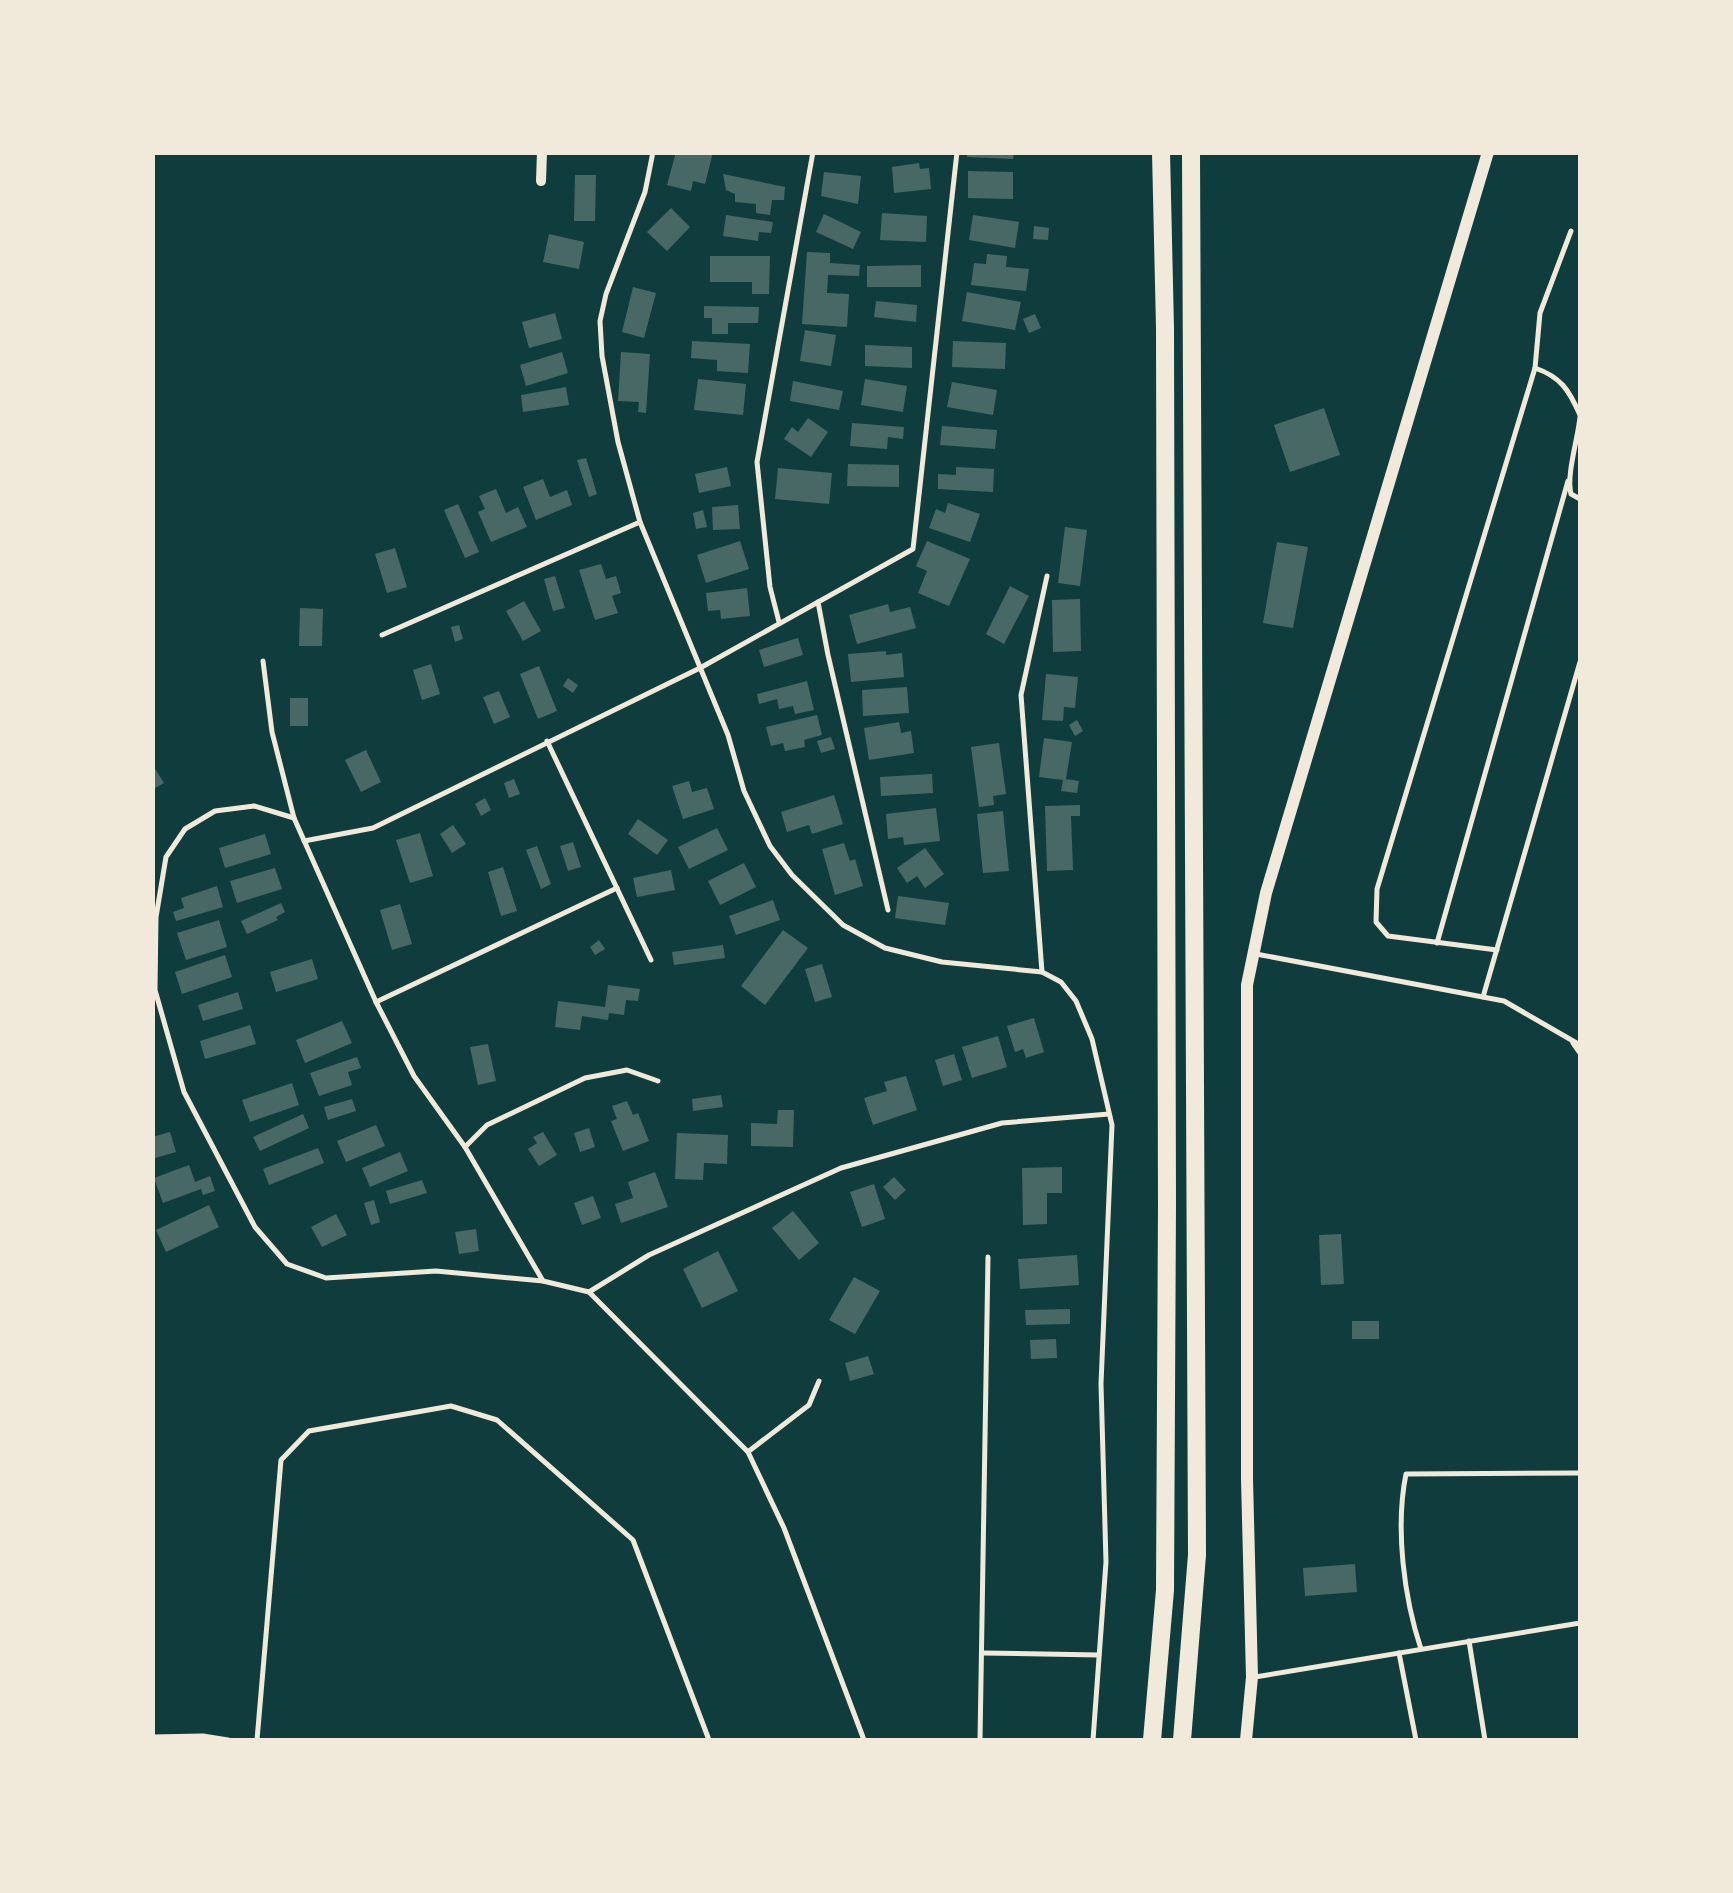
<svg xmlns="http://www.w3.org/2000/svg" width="1733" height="1893" viewBox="0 0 1733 1893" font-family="'Roboto Serif',serif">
	<rect width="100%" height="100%" fill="#0f3d3e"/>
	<g fill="#486865">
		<path d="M676,152H713L705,184L693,181L691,191L667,185Z"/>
		<path d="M968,152H1014L1013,159L967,157Z"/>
		<path d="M919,163L920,169L929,168L931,189L894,193L892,167Z"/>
		<path d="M968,171L1013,172V199L968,198Z"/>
		<path d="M824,172L861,176L858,204L821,196Z"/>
		<path d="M723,174L785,187L784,200H772L770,215L756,213V204L735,202V194L726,190Z"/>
		<path d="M575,175H596L595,221H574Z"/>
		<path d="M671,208L690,227L667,251L647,232Z"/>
		<path d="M882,213L927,216L926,242L880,240Z"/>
		<path d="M824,214L861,232L853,249L816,232Z"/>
		<path d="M726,215L773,222L771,233L759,232L758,241L723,236Z"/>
		<path d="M973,215L1019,222L1015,248L969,240Z"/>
		<path d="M1034,226L1049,228L1048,240L1033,239Z"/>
		<path d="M549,234L584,242L579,269L543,262Z"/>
		<path d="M807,252L830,253V263L860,265L859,276L828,275L827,293L849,294L847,327L802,324Z"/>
		<path d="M987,254L1007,256L1006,267L1029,269L1026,291L971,285L974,263L986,264Z"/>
		<path d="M710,256H770L769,294H752V282H710Z"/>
		<path d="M921,265V287H867V266Z"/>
		<path d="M633,287L656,293L644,338L622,332Z"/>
		<path d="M967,292L1021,302L1015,330L962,321Z"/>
		<path d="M876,301L917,305L916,322L874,317Z"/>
		<path d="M704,306L759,307L758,323H728V334H712V318H704Z"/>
		<path d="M555,313L562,339L529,348L522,322Z"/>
		<path d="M1035,314L1041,328L1029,333L1023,319Z"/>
		<path d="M805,330L836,335L831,366L800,361Z"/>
		<path d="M692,341L750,344L748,373L717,371V360L691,358Z"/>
		<path d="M953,341L1006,343L1005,369L952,367Z"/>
		<path d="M865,345L912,347V368L865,366Z"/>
		<path d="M562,352L568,373L526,386L520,365Z"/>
		<path d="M621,352L650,354L646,413L638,412L639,402L618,401Z"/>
		<path d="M698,379L746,384L743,415L694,410Z"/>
		<path d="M865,379L907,386L903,412L861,405Z"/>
		<path d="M793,381L843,391L839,410L790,401Z"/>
		<path d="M952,382L997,390L993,415L947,407Z"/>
		<path d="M566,387L569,405L523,412L521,395Z"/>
		<path d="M1324,408L1340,455L1290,472L1274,425Z"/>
		<path d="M808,418L828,432L811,457L784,439L792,427L798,432Z"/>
		<path d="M852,423L904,427L903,439L888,437L887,449L850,446Z"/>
		<path d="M942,426L997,430L995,449L940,445Z"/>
		<path d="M586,458L597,494L589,497L577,460Z"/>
		<path d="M848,464L899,465V487L847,486Z"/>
		<path d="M727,467L731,486L699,493L695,474Z"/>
		<path d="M956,467L994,469L993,492L938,489V474L956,475Z"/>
		<path d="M778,468L832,473L829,504L775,499Z"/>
		<path d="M543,479L550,497L567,490L572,505L536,520L523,487Z"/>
		<path d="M496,489L506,513L518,507L527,527L491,542L478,512L485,509L479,496Z"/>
		<path d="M948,503L980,514L970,542L929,528L936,509L945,513Z"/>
		<path d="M458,504L479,552L465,558L444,510Z"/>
		<path d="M738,505L740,529L713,530L712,507Z"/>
		<path d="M703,510L707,527L696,529L693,513Z"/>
		<path d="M1065,527L1087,530L1080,586L1058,583Z"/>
		<path d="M740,541L749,569L706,583L697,555Z"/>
		<path d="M927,541L970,559L949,606L918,593L927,571L916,566Z"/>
		<path d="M1277,542L1308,547L1293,628L1263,623Z"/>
		<path d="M395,548L407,587L387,593L375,554Z"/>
		<path d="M601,564L606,579L616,576L621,593L612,596L618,613L595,620L579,570Z"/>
		<path d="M555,576L565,608L553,611L544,579Z"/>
		<path d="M1010,586L1029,596L1004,644L986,634Z"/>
		<path d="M747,588L750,616L721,619L720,610L708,611L706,593Z"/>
		<path d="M1080,599L1081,651L1053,652L1052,600Z"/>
		<path d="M524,601L541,631L523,641L506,611Z"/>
		<path d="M888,604L890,612L910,607L916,628L857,644L849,615Z"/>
		<path d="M300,608L323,609L322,646H299Z"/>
		<path d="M459,625L463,639L455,642L451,627Z"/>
		<path d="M798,638L803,655L764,667L759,650Z"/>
		<path d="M886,651V655L902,653L904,677L851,682L848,654Z"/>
		<path d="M431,664L440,694L422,700L413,670Z"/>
		<path d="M539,666L557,711L538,719L520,674Z"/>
		<path d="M1046,674L1078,677L1075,708L1064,707L1063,721L1042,720Z"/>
		<path d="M568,678L578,685L573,693L563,686Z"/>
		<path d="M807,681L814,710L795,714L793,706L779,709L777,699L759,704L757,694Z"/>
		<path d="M907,687L909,713L863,716L862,690Z"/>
		<path d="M499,691L510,717L494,724L483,697Z"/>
		<rect x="290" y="698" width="18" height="28"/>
		<path d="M817,715L822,735L804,740L805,747L785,751L783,743L771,746L766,727Z"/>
		<path d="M1077,720L1083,731L1075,736L1069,725Z"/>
		<path d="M899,722L901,733L911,731L914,753L869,760L864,728Z"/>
		<path d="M831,737L835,749L821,753L817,741Z"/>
		<path d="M1044,738L1072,742L1066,779L1079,781L1077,793L1061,791L1063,780L1039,777Z"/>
		<path d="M999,743L1006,794L993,796L994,805L979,807L971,747Z"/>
		<path d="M366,750L381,782L361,792L345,760Z"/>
		<path d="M152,764L164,783L152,790Z"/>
		<path d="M932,774L933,793L881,796L880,777Z"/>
		<path d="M514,779L520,794L509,798L504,783Z"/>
		<path d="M689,781L692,792L707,788L714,809L683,819L672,786Z"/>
		<path d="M834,795L843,824L812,834L809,825L787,832L781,812Z"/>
		<path d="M485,798L491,810L481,816L475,804Z"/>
		<path d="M1080,805V816H1071L1073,870L1047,871L1045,806Z"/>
		<path d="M936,808L940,841L904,845L903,837L888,839L886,814Z"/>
		<path d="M1003,811L1009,871L983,873L977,814Z"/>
		<path d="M638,819L668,840L657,855L628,834Z"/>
		<path d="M453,825L466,844L452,853L440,834Z"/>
		<path d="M717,828L728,850L689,869L678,847Z"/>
		<path d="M420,833L433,876L410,883L396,840Z"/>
		<path d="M265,834L271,854L225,868L219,848Z"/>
		<path d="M573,842L581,867L568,871L560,846Z"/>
		<path d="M844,843L850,861L855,859L863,886L835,895L822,849Z"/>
		<path d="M537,846L551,884L541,889L526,850Z"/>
		<path d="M925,848L944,874L925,888L917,876L907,883L897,868Z"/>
		<path d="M744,863L756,887L720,905L708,881Z"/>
		<path d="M503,867L517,911L501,916L488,872Z"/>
		<path d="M275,868L282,889L237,903L230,881Z"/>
		<path d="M671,870L675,890L637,897L633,878Z"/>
		<path d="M217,886L223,907L176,921L173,912L184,908L181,898Z"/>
		<path d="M898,896L949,903L945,925L895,918Z"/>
		<path d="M773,900L780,920L736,935L729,916Z"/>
		<path d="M281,903L285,912L276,917L278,920L247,934L241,921Z"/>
		<path d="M400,904L412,944L392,950L380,910Z"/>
		<path d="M219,920L227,947L186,960L177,933Z"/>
		<path d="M783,930L808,948L765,1005L741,986Z"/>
		<path d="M599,940L605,949L595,955L590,947Z"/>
		<path d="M723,945L725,958L674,965L672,952Z"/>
		<path d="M225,955L232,977L182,994L175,972Z"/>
		<path d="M312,959L318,979L276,992L270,972Z"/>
		<path d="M822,964L832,997L815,1002L805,969Z"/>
		<path d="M608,985L640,989L638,1001L626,1000L624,1015L609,1013L608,1020L582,1016L580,1030L555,1027L558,1001L605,1007Z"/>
		<path d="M238,992L243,1009L203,1021L198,1005Z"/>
		<path d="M1034,1018L1044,1052L1026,1058L1023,1049L1015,1052L1007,1026Z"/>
		<path d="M342,1021L352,1043L305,1063L296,1040Z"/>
		<path d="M250,1025L256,1044L205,1059L200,1041Z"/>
		<path d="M998,1036L1007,1067L972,1078L962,1047Z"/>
		<path d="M488,1044L496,1081L478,1085L470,1047Z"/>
		<path d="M954,1054L962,1080L943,1086L935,1060Z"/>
		<path d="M357,1057L361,1068L348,1072L352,1085L319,1096L310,1073Z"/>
		<path d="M906,1076L917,1110L873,1125L864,1098L887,1091L884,1082Z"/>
		<path d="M292,1083L299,1105L250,1122L242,1100Z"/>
		<path d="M721,1095L723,1107L693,1111L692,1099Z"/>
		<path d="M352,1099L356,1111L328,1120L324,1107Z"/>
		<path d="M627,1101L633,1115L638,1113L649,1141L623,1151L611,1121L617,1119L612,1106Z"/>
		<path d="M778,1110H794L793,1147L751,1146V1123L777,1124Z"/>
		<path d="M303,1114L309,1128L260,1151L253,1137Z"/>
		<path d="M376,1125L385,1146L346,1162L337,1141Z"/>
		<path d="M589,1128L595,1147L580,1152L574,1133Z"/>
		<path d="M170,1132L176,1152L152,1159V1137Z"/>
		<path d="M543,1132L557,1155L539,1166L528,1149L537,1143L533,1137Z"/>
		<path d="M677,1133L728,1135L727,1164L704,1163L703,1180L675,1179Z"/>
		<path d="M318,1148L324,1163L269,1185L263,1169Z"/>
		<path d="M400,1152L408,1171L370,1187L362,1168Z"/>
		<path d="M189,1165L195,1182L210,1176L215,1191L203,1195L201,1189L163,1203L154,1178Z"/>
		<path d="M1062,1167V1193H1047V1224L1023,1225L1022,1168Z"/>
		<path d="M655,1172L668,1207L621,1223L615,1204L633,1198L628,1182Z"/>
		<path d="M894,1177L906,1190L895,1200L883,1187Z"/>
		<path d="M422,1180L427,1193L390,1204L386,1191Z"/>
		<path d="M874,1184L885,1219L862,1227L850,1192Z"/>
		<path d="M593,1196L601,1218L582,1225L574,1203Z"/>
		<path d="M374,1200L380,1222L371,1225L364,1203Z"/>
		<path d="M209,1205L219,1227L166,1252L156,1230Z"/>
		<path d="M793,1211L819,1243L799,1260L772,1228Z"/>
		<path d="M336,1214L347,1235L322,1247L311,1227Z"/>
		<path d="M476,1229L479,1251L459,1254L455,1232Z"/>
		<path d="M1341,1234L1344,1284L1321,1285L1319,1235Z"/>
		<path d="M718,1251L738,1291L702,1308L683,1269Z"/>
		<path d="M1077,1255L1079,1285L1020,1289L1018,1259Z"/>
		<path d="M854,1277L880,1291L855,1334L829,1320Z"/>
		<path d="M1070,1309V1324L1026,1325L1025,1310Z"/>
		<rect x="1352" y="1321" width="27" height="18"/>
		<path d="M1056,1339L1057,1358L1031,1359L1030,1340Z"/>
		<path d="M868,1356L874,1374L850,1381L845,1363Z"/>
		<path d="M1355,1564L1357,1592L1305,1596L1303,1568Z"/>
	</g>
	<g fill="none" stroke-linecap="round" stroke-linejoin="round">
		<g stroke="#f1e9da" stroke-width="5">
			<path d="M653,152L645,192L606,294L600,321L602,356L618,442L640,522L728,735L744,791L770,846L792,875L843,925L885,948L942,962L1042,972L1061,982L1076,1001L1092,1039L1112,1125L1101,1384L1106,1562L1093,1740"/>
			<path d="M1535,368L1540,313L1571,231"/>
			<path d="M1580,417C1578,439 1566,475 1571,494L1580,499"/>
			<path d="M818,602L828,655L888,910"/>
			<path d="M779,622L770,587L757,462L813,152"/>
			<path d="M382,635L640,522"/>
			<path d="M263,661L272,732L294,818L376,1002L414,1076L465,1147L543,1281L589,1292L748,1452L784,1528L864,1740"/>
			<path d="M547,741L651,960"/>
			<path d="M294,818L254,806L215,811L185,829L166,857L156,917L155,990L184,1092L255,1227L287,1264L326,1278L436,1271L543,1281"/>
			<path d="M304,841L373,828L700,668L913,549L957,152"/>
			<path d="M1437,943L1568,481"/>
			<path d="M1497,950L1388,936L1376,922L1377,889L1535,368C1561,377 1569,390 1580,415"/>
			<path d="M1256,954L1504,1001L1580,1045"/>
			<path d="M1042,972L1021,695L1047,576"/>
			<path d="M1483,997L1580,662"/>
			<path d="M376,1002L617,888"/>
			<path d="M1573,1043L1580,1053"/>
			<path d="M465,1147L487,1125L585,1078L627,1070L658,1081"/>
			<path d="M589,1292L649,1255L841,1168L1002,1123L1109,1114"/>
			<path d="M749,1451L809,1405L819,1381"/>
			<path d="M1469,1641L1485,1740"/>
			<path d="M1421,1649C1404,1598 1395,1528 1406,1474L1580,1473"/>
			<path d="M982,1653L1099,1655"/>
			<path d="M1399,1653L1416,1740"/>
			<path d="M1255,1677L1580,1623"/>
			<path d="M152,1737L203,1736L228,1740"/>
			<path d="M257,1740L281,1460L309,1431L451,1406L497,1420L633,1540L709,1740"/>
			<path d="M980,1740L988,1257"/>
		</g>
		<path stroke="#f1e9da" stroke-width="10" d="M541,181L542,152"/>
		<path stroke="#f1e9da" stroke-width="12" d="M1246,1740L1252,1677L1247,1479V985L1266,893L1488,152"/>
		<g stroke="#f1e9da" stroke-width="18">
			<path d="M1152,1740L1165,1590L1167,1205L1165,328L1161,152"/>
			<path d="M1182,1740L1197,1555L1191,152"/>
		</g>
	</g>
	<rect width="1733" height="1893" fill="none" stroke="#f1e9da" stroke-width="310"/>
</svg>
